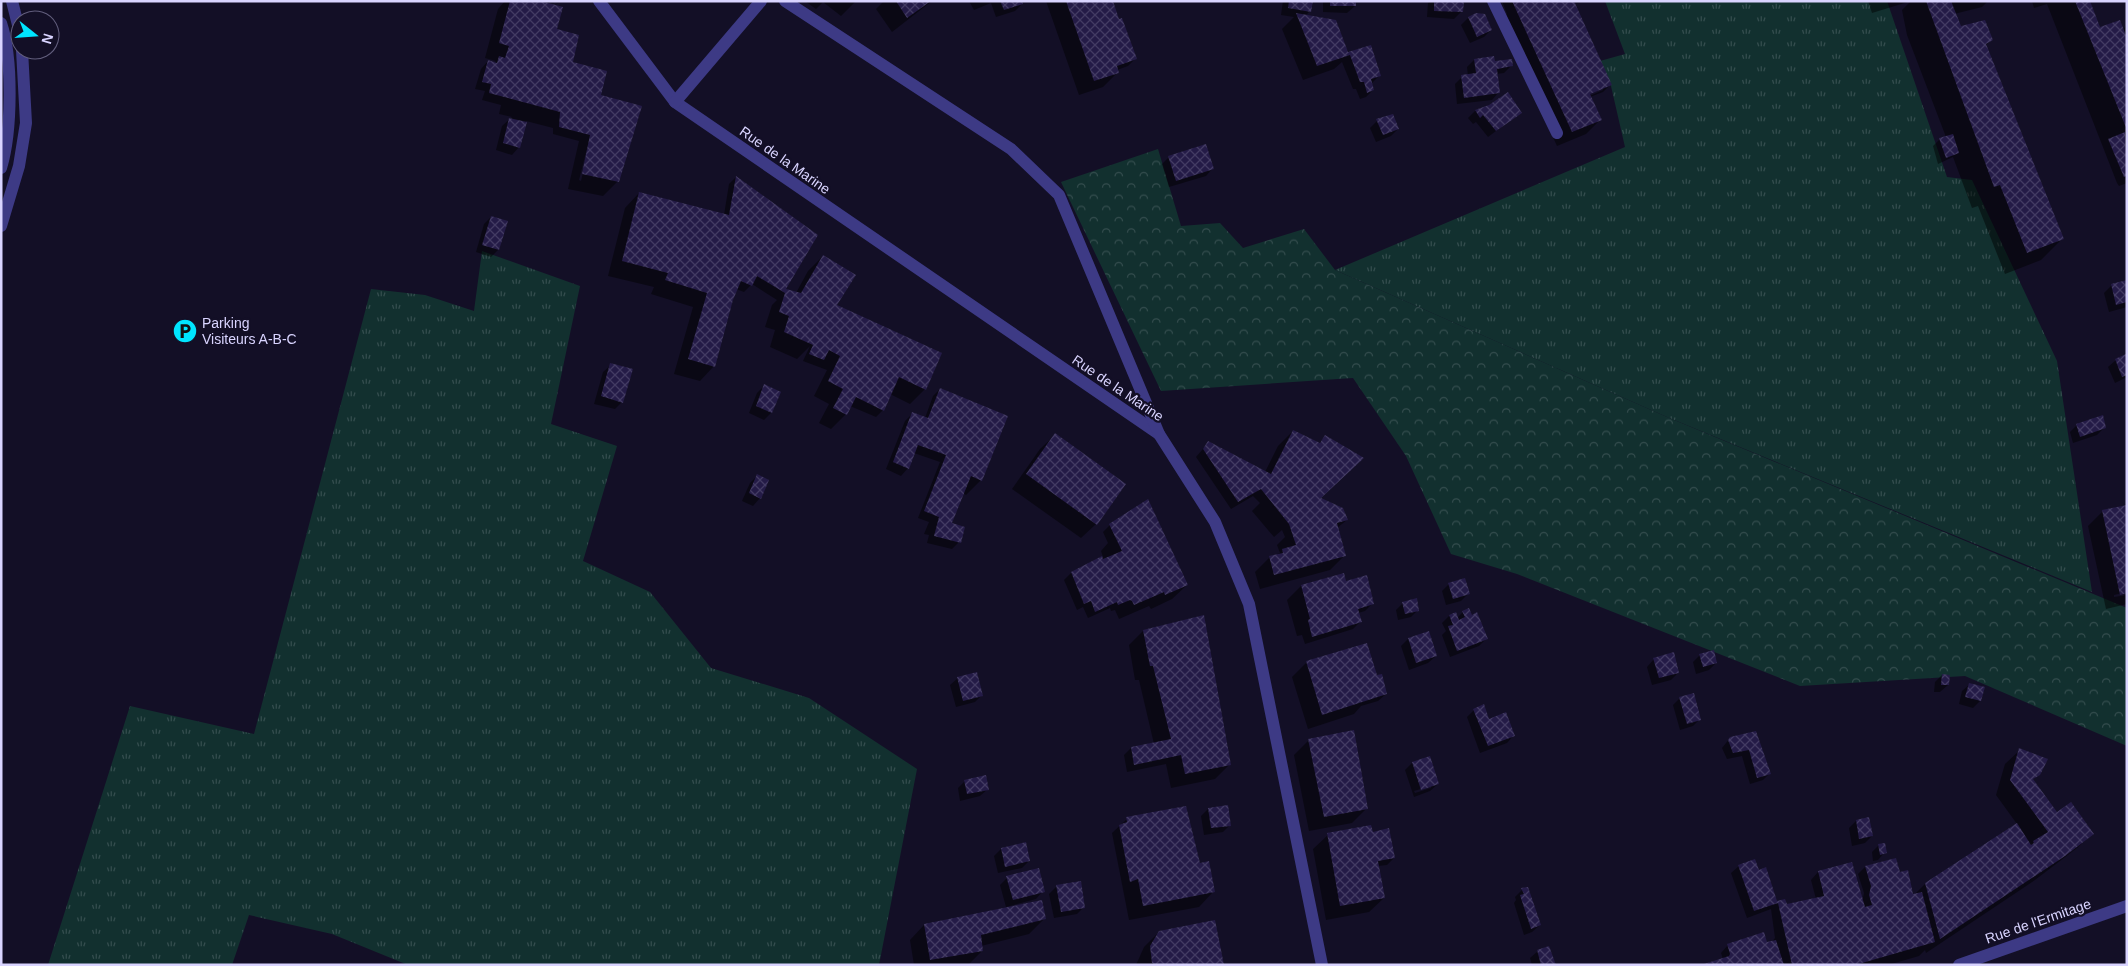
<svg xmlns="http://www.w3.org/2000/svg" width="2128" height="966" viewBox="0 0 2128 966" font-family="Arial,sans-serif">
	<defs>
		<pattern id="grass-tufts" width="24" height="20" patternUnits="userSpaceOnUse" patternTransform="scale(1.25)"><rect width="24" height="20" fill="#12302f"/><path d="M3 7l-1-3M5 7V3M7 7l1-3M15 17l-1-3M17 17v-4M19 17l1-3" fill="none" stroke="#344d4e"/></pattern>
		<pattern id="forest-crowns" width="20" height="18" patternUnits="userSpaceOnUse" patternTransform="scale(1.25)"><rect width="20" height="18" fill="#12302f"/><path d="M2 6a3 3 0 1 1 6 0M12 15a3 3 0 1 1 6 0" fill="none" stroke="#344d4e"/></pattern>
		<pattern id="building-cross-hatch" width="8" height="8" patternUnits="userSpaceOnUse" patternTransform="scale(1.25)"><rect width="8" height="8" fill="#241b47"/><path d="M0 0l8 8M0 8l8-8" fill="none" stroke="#433b63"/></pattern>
	</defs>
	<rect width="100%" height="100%" fill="#130f26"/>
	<g fill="url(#grass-tufts)">
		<path d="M1605,1H1887L1947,177L1972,180L2057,361L2092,592L1667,417L1335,270L1625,147L1611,86L1600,61L1625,54Z"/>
		<path d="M482,251L580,286L551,424L617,446L583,561L650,592L711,668L809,698L917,769L879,965H408L332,934L249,915L232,965H48L130,706L254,734L371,289L425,295L474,311Z"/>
	</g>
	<path fill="url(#forest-crowns)" d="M1158,149L1181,226L1220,223L1243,248L1304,229L1335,270L1667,417L2127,608V746L1965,676L1800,686L1517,574L1451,554L1406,456L1353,378L1161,391L1061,182Z"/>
	<g fill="#0007" fill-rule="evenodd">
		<path d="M505,1H539L571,63L600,96L618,181L603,196L568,189L579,141L553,134V128L526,121L519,147L512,155L496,150L502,126L512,117L499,114L501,105L482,100L485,91L475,89L481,69L488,61L494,63L496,61L485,58L498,9ZM597,115L581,181L579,180L594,121Z"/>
		<path d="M805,1H856L841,16L823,2L816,9Z"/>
		<path d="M884,1H932L892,32L876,9Z"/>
		<path d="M969,1H1021L1022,4L1015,11L996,17L991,3L974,10Z"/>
		<path d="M1046,1H1111L1135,59L1128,66L1117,70L1118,72L1103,87L1079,95Z"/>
		<path d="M1283,1H1312L1310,11L1305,16L1379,76L1371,84L1373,90L1366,97L1360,99L1356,89H1353L1342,62L1334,69L1303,80L1282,29L1294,17L1281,15Z"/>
		<path d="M1323,1H1355V6L1347,13L1323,12Z"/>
		<path d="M1430,1H1462V11L1454,19L1427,17L1428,3Z"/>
		<path d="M1502,1H1572L1610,85L1603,92L1590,97L1600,120L1586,134L1557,146L1500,22L1507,14ZM1603,87V90L1585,98L1584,95Z"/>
		<path d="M1868,1H1988L1982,7L1954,14L1960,28L1991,40L1985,46L2062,239L2041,260L2005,274L1978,206L1972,208L1953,157L1938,164L1933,146L1940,139L1946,137L1907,35L1902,10L1911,1L1872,13Z"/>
		<path d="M2032,1H2089L2099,29L2122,30L2127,25V35L2123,33L2127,41V183L2119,186L2117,183L2047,4L2034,8Z"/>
		<path d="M1468,18L1491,30L1484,37L1470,43L1461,25Z"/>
		<path d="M1474,60L1511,66L1504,73L1496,74L1499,92L1492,100L1457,104L1455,84L1462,77L1468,76L1467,67Z"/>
		<path d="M1489,106L1520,113L1488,137L1476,122L1473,124L1468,118L1475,111Z"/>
		<path d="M1377,121L1398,129L1391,136L1376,142L1370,128Z"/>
		<path d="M1169,157L1213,168L1206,176L1169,187L1162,164Z"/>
		<path d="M736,177L785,290L796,293L808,271L823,256L835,306L941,354L925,389L910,404L890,394L883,410L876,417L850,406L846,414L831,429L819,423L829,404L814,396L827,370L803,361L810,346L797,359L770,347L775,330L765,327L772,305L777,300L752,284L744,292L736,289L714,366L700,381L674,374L693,307L651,294L654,287L608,276L625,208L639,193L724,215L729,184Z"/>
		<path d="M491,217L498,250L491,257L476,252L484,224Z"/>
		<path d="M2127,282V307L2109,312L2104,293L2111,286Z"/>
		<path d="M2125,356L2127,377L2115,383L2108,367L2116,360Z"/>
		<path d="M611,365L622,402L615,409L594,404L603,372Z"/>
		<path d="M764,386L771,413L764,420L749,413L757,393Z"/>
		<path d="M940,389L981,480L966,495L963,493L951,524L959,542L952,549L927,543L929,535L924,534L929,522L918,518L940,462L914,453L908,468L901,476L886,469L905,421L912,414L925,418L933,396Z"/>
		<path d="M2077,425L2104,428L2097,435L2073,443L2070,432Z"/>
		<path d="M1293,431L1318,444L1325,437L1320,499L1347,520L1337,528L1345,555L1330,570L1260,589L1255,572L1269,558L1280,553L1277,545L1285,537L1282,530L1274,537L1252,511L1260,503L1253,496L1231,509L1196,457L1208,443L1265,472L1278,446Z"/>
		<path d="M1055,435L1096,524L1081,538L1012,489L1040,449Z"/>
		<path d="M757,476L760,498L753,506L742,501L750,483Z"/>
		<path d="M2103,511L2127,592L2114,595V597L2127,595V604L2106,609L2088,526Z"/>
		<path d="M1110,525L1187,585L1172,599L1151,609L1149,606L1119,619L1115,610L1111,611L1110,608L1088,618L1083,607L1077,610L1064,580L1071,573L1103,557L1101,551L1108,543L1103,532Z"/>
		<path d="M1345,582L1373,603L1365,611L1358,613L1360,622L1353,629L1305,644L1302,635L1297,636L1287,600L1301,586Z"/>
		<path d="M1449,584L1468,594L1461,601L1446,605L1442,591Z"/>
		<path d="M1403,603L1418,610L1411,617L1398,620L1396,610Z"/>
		<path d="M1463,612L1486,639L1479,646L1450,657L1442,635L1446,631L1442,623L1449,616L1457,618Z"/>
		<path d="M1143,631L1230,764L1215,779L1171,788L1166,764L1127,772L1124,755L1131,748L1154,744L1139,680H1135L1129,645Z"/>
		<path d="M1408,639L1436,656L1428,663L1409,670L1401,646Z"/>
		<path d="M1700,655L1716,663L1709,670L1696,674L1693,662Z"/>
		<path d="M1654,659L1678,673L1671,680L1652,685L1647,667Z"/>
		<path d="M1307,662L1377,677L1386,694L1378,701L1361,706L1354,714L1308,729L1292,677Z"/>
		<path d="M1942,675L1948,685L1940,692H1934L1935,682Z"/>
		<path d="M958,678L982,695L975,702L956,707L950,685Z"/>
		<path d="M1970,684L1980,701L1973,708L1959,704L1962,691Z"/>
		<path d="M1680,698L1700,719L1693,726L1680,730L1673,705Z"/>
		<path d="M1474,710L1489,720L1514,735L1507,743L1480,753L1467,717Z"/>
		<path d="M1756,732L1770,773L1763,780L1750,784L1742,756L1727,759L1722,748L1730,738Z"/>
		<path d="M1309,740L1367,808L1352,823L1309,831L1294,755Z"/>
		<path d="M2020,750L2039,774L2032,780L2057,814L2092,834L2077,848L2035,880L1926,953L1925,950L1919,956L1888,965H1704L1723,959L1721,953L1728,945L1771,943L1775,938L1771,909L1747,918L1731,873L1739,866L1758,871L1765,869L1777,904L1785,900L1786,905L1816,899L1811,880L1818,872L1862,902L1864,893L1858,874L1865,867L1899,874L1914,895L1925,884L2017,824L1996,795L2005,764Z"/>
		<path d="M1412,763L1438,784L1430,791L1414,797L1405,770ZM1431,786V788L1415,793L1414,791Z"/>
		<path d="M965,781L988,789L980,796L960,801L958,788Z"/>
		<path d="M1208,809L1230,825L1223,832L1204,835L1201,816Z"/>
		<path d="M1127,819L1199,865L1213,892L1199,907L1129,920L1112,833Z"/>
		<path d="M1856,821L1872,836L1865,843L1852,846L1849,828Z"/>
		<path d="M1372,833L1394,858L1387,865L1378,866L1384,898L1369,912L1326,920L1313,849L1328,835Z"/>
		<path d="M1879,845L1885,852L1878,860L1873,861L1872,852Z"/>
		<path d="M1001,849L1029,861L1022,868L998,873L994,856Z"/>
		<path d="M1007,878L1043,891L1036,899L1006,907L1000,885Z"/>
		<path d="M1057,886L1084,907L1077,914L1054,918L1049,894Z"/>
		<path d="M1522,890L1540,925L1532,932L1524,935L1514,903L1516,900L1515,897Z"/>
		<path d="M1044,919L1029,934L981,946L982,951L968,965H914L910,940L924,925Z"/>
		<path d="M1159,932L1223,965H1136L1144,947Z"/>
		<path d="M1538,951L1554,965H1532L1530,958Z"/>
	</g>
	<g fill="url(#building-cross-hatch)">
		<path d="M510,1H541L563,7L557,29L579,35L573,62L607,71L601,95L642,106L619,182L582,174L590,135L559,127L560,112L489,93L491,84L482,82L488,60L497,63L499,56L505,58L509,46L499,43Z"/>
		<path d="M896,1H931L907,18Z"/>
		<path d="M1000,1H1022L1023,4L1004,10Z"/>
		<path d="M1066,1H1113L1119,19L1122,18L1137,59L1117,66L1119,73L1094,81Z"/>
		<path d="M1289,1H1313L1311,12L1288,8Z"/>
		<rect x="1330" y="1" width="26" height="5"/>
		<path d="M1434,1H1464L1463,12L1434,11Z"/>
		<path d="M1512,1H1574L1612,85L1590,94L1602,120L1572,132Z"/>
		<path d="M1926,1H1951L1961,26L1985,20L1993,40L1986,44L2064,239L2027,253L2000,185L1994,187Z"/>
		<path d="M2075,1H2090L2100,27L2120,20L2127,38V130Z"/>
		<path d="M1296,13L1336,20L1348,52L1371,45L1381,76L1371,79L1374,90L1367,93L1364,82H1360L1350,55L1317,66Z"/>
		<path d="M1476,13L1485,14L1492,30L1477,37L1468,17Z"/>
		<path d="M1494,56L1495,61L1512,59L1513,66L1497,69L1500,93L1464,98L1461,75L1476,73L1474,59Z"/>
		<path d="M1508,92L1522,113L1496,131L1483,115L1480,118L1475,110L1489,105Z"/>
		<path d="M1393,114L1399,129L1383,135L1376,119Z"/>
		<path d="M509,118L527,122L520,148L503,143Z"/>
		<path d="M2125,132L2127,176L2124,177L2108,139Z"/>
		<path d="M1953,134L1959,153L1946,158L1939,138Z"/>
		<path d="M1206,144L1214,169L1176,181L1168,156Z"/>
		<path d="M736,176L818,235L786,289L801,293L823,255L856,275L837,305L942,353L926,390L899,377L884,411L856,397L847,415L833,408L843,389L828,381L840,356L829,350L824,360L809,354L813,345L784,332L789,316L779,312L785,293L757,276L752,286L741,281L733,300L715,367L688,359L707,293L665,280L668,273L622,261L639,192L729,215Z"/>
		<path d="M491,216L508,221L499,250L482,245Z"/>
		<path d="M2127,280V302L2116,305L2111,284Z"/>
		<path d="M2126,354L2127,375L2122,377L2115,359Z"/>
		<path d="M610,363L633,369L623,403L601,396Z"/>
		<path d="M764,384L781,392L772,413L756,406Z"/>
		<path d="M940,388L1008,416L982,481L971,476L952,523L965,527L961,543L934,536L939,517L924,511L946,455L918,445L909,469L893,462L912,412L928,418Z"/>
		<path d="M2103,415L2106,428L2080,437L2076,424Z"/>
		<path d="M1293,430L1320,443L1325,435L1364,458L1321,498L1343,508L1348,520L1337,523L1346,556L1274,575L1269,556L1283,553L1282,549L1296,545L1289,524L1261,489L1238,502L1203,449L1208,441L1271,474Z"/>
		<path d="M1055,433L1126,484L1097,525L1026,474Z"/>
		<path d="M757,474L769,480L761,499L749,493Z"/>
		<path d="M1148,499L1188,585L1165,595L1164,592L1134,605L1132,601L1130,600L1118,605L1117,602L1095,612L1091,601L1084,604L1071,572L1102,556L1103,559L1122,551L1109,524Z"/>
		<path d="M2127,505V593L2120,595L2102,510Z"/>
		<path d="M1344,573L1346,581L1367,575L1374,604L1358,609L1362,622L1312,637L1308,620L1310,619L1301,585Z"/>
		<path d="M1465,578L1470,594L1453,599L1448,583Z"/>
		<path d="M1417,598L1419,611L1405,614L1402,602Z"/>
		<path d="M1469,608L1472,615L1477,612L1488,639L1457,651L1448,626L1453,625L1449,615L1456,612L1459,620L1465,617L1462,611Z"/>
		<path d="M1204,615L1231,765L1185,774L1181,755L1134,765L1131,747L1171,739L1153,666H1150L1143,630Z"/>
		<path d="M1429,631L1437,656L1416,663L1408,638Z"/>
		<path d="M1367,643L1377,675L1382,674L1387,694L1322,715L1306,661Z"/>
		<path d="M1714,650L1717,663L1703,667L1699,654Z"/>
		<path d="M1674,652L1679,673L1659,678L1653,658Z"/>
		<path d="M977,672L983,696L963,701L957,677Z"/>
		<path d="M1942,674L1950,675L1949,685H1941Z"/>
		<path d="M1969,683L1985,687L1981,701L1965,697Z"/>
		<path d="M1694,693L1701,720L1687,724L1679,697Z"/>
		<path d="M1484,704L1489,719L1506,712L1515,736L1488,746L1473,709Z"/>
		<path d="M1354,730L1368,809L1324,817L1308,739Z"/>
		<path d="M1756,731L1771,774L1757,778L1749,750L1733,753L1728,740L1730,737Z"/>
		<path d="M2019,748L2048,759L2040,775L2033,779L2057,812L2071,802L2094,834L2065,856L1940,939L1925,883L2017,823L2031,845L2034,843L2033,841L2048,832L2010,780Z"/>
		<path d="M1430,756L1439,784L1421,790L1412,762Z"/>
		<path d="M986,775L989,790L967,794L964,780Z"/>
		<path d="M1228,805L1231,826L1211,828L1208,808Z"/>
		<path d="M1186,806L1200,863L1209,861L1215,892L1143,906L1138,879L1130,882L1119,825L1127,822L1126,817Z"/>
		<path d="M1869,817L1873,836L1859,839L1856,820Z"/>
		<path d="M1371,825L1373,832L1389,828L1395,858L1378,861L1385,898L1340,906L1327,833Z"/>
		<path d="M1026,842L1030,861L1005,867L1001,848Z"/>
		<path d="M1885,843L1887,853L1880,855L1878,844Z"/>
		<path d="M1896,858L1900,872L1908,870L1913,894L1922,892L1935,942L1855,965H1792L1778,903L1754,911L1738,865L1755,859L1759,870L1766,867L1777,901L1785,899L1787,904L1824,896L1818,871L1852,862L1865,907L1872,905L1869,895L1871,886L1865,866Z"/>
		<path d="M1039,868L1045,892L1013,900L1006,876Z"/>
		<path d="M1081,881L1085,908L1061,912L1056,885Z"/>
		<path d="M1528,887L1541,925L1531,929L1520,895L1524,894L1521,888Z"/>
		<path d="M1042,900L1046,919L981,935L983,951L930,960L924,924Z"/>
		<path d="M1215,920L1224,965H1156L1152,963L1150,946L1159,931Z"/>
		<path d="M1764,932L1767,942L1776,940L1784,965H1701L1729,956L1730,954L1727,944Z"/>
		<path d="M1549,946L1556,965H1541L1537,950Z"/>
	</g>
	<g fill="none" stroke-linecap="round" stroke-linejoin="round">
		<g stroke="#3d3a85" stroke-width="12">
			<path d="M12,1L20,33"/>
			<path d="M1,23C13,59 12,131 1,168"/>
			<path d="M1,226L19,166L26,123L22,50"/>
		</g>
		<g stroke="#3d3a85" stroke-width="12">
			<path d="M599,1L675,102L1159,434"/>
			<path d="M785,1L1011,149L1059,195L1159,434L1215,522L1249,604L1322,965"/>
			<path d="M1493,1L1557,133"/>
			<path d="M675,102L761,1"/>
			<path d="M1959,965L2127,906"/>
		</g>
	</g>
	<defs>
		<g id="parking-disc" transform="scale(1.25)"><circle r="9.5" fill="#00e5ff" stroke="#130f26"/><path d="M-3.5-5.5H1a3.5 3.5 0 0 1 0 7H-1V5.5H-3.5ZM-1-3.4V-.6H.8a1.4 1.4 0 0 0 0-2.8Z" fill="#111"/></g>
	</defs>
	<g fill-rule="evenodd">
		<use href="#parking-disc" x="185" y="331"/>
	</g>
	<g text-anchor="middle" stroke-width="4.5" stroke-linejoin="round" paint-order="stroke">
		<g font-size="14" fill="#d9d4ff" stroke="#130f26">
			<text transform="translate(785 160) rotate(35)" y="5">Rue de la Marine</text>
			<text transform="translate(1118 388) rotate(34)" y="5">Rue de la Marine</text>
			<text transform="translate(2038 921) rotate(-19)" y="5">Rue de l'Ermitage</text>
		</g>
		<g font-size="14" fill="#d9d4ff" stroke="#130f26" text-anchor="start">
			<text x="202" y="328">Parking<tspan x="202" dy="16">Visiteurs A-B-C</tspan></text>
		</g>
	</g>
	<rect width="2128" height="966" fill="none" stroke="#d9d4ff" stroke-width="5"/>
	<g transform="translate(35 35) rotate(107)"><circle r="24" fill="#130f26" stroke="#625e7d"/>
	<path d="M0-4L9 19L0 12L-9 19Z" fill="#00e5ff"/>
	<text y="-8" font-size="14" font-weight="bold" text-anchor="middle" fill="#d9d4ff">N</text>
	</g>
</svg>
